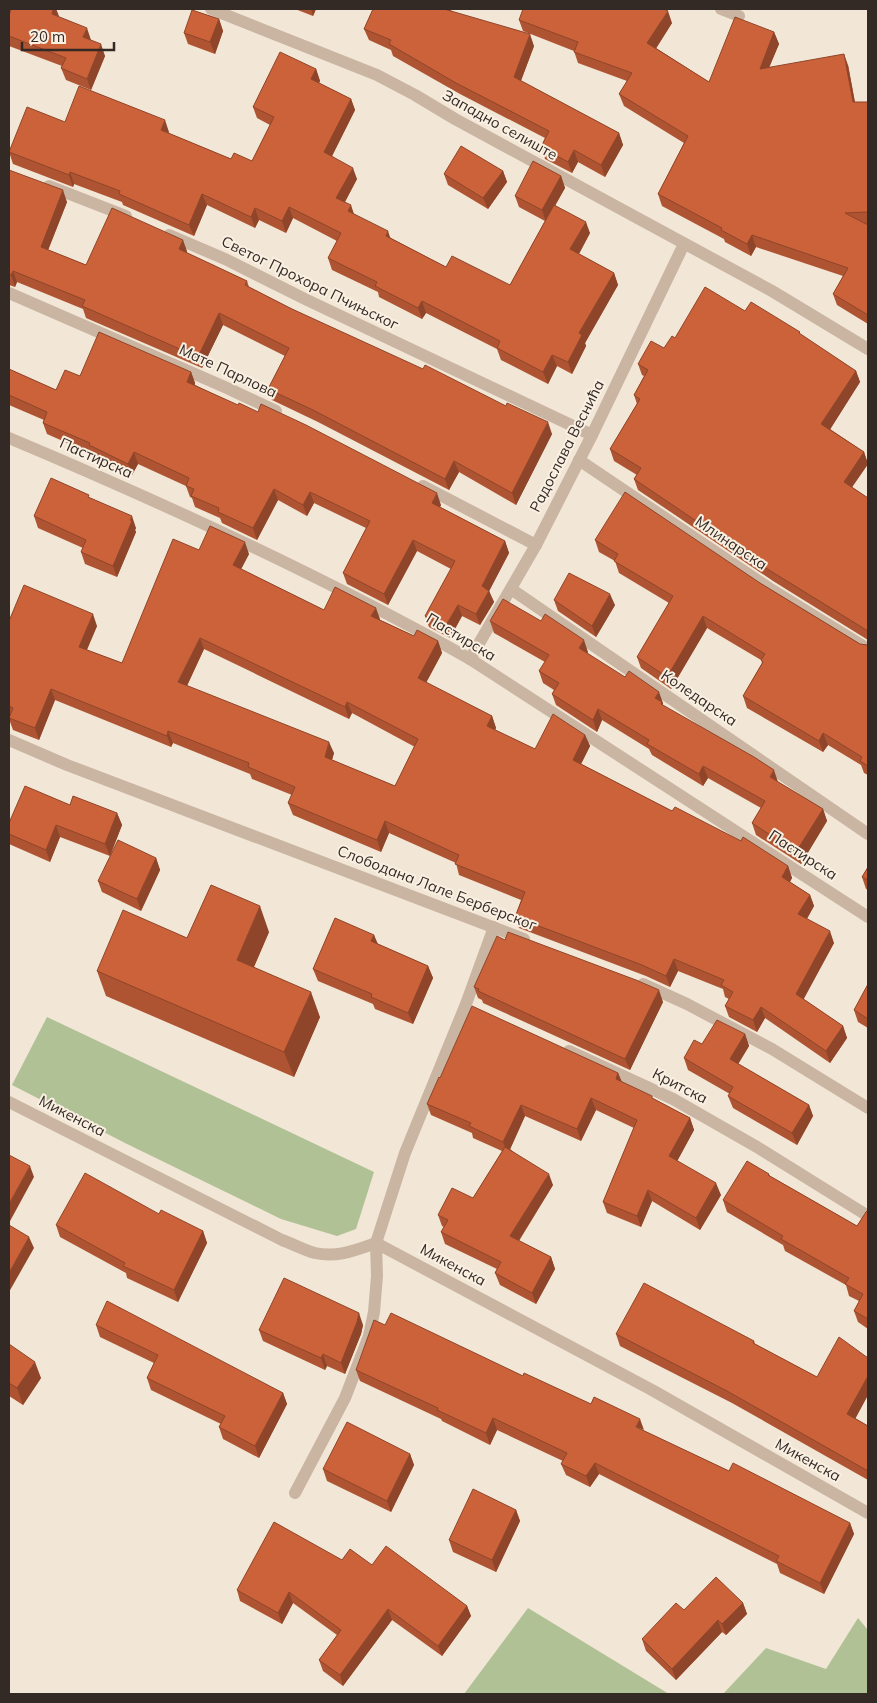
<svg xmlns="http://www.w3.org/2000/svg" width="877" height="1703" viewBox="0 0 877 1703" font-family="Mulish,sans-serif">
	<rect width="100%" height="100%" fill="#f2e6d6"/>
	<g fill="#b1c196">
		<path d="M47,1017L374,1172L356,1229L337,1236L281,1219L127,1144L12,1085Z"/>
		<path d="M528,1608L669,1694H464Z"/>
		<path d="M858,1618L868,1630V1694H723L766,1648L826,1669Z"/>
	</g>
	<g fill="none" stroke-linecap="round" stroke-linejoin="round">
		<g stroke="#cab5a2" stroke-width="12">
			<path d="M211,9L377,75L415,95L455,119L772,291L868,349"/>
			<path d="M721,9L739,16"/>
			<path d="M49,186L126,216"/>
			<path d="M169,235L225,259L307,300L592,435"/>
			<path d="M9,293L227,388L276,411"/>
			<path d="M9,438C166,504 321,575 470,659L868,917"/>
			<path d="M579,460L769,588L868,649"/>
			<path d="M423,486L536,545"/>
			<path d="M511,589L868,834"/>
			<path d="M470,659L536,545L592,435L684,244"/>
			<path d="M9,740L67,765L524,939"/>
			<path d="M643,984L687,1004L772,1049L868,1108"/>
			<path d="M569,1051L673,1099L757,1147L868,1216"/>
			<path d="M9,1102L282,1240C293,1244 304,1250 315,1253C337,1258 356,1250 376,1243L652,1390L868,1513"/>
			<path d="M295,1493L345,1398L369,1336L374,1312L377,1276L376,1243L405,1153L466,1004L494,927"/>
		</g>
	</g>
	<g fill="#af5432" fill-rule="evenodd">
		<path d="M11,9H56L59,17L91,40L105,56L91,90L66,80L61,68L62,66L9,46V16Z"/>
		<path d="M295,9H316L313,16Z"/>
		<path d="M373,9H452L451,11L534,46L521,81L619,133L623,145L605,177L578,162L572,173L545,159L541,147L545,138L460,94L393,56L391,50L369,40L364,29Z"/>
		<path d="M219,19L223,31L215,54L188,44L184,33Z"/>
		<path d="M519,20L672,23L656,48L709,82L774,32L779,44L769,67L848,65L855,102H868V224H866L868,225V324L837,305L833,294L843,276L756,247L751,256L725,242L724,239L662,206L658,194L684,143L624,106L619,94L627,81L578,63L574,51L523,31Z"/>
		<path d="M316,69L320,81L319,83L351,99L355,110L332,156L357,179L345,202L354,214L391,238L446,267L510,285L545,221L519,207L515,196L561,176L565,188L555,205L590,233L579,254L614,273L618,285L585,343L586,346L572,374L557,366L548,384L501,360L497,349L426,313L422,319L379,297L378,292L332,270L328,258L337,241L293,218L286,233L259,220L255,228L207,205L194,236L123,205L122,202L74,184L73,187L13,164L9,152L65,122L169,132L168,133L231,159L252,161L270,125L257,118L253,107Z"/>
		<path d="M9,170L67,202L48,250L86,265L187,251V253L247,281L249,287L292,309L552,434L516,505L459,472L449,490L318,422L272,400L268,389L285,356L223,325L202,368L86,318L83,309L17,282L15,287L9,285Z"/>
		<path d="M503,171L507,182L488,209L448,185L444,174Z"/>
		<path d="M745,311L801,335L856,371L860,382L830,429L864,452L868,464L852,487L868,498V640L773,581L638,490L634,479L637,475L614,461L610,449L637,404L634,395L644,376L642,375L638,364L664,348L675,338Z"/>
		<path d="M9,369L56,390L80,376L191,372L195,383V385L441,505L440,507L505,541L509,553L489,591L494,602L480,625L462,616L450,638L429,627L425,616L451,569L417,551L388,605L347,584L343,573L366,528L314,503L307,516L278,500L257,540L222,523L220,518L195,507L192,498L190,497L186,486L138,464L132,475L93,457L92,454L47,434L43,423L44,420L9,405Z"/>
		<path d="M90,498L136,528L135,530L136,532L117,577L85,564L81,552L83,548L38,528L34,516Z"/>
		<path d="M595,540L760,583L860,644L867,645L868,643V775L864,773L861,765L828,745L823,752L747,708L743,696L762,663L761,660L707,628L671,689L641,668L637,657L669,603L619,573L615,561L599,552Z"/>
		<path d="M199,550L249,554L241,569L324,610L380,619V620L414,636L438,641L442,653L426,683L492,716L496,728L495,730L535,749L585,735L590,746L581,764L672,811L788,866L792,878L790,882L810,895L814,906L807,919L834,943L803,999L843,1026L847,1038L830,1063L765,1018L757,1032L729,1017L725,1006L729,999L725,997L723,989L678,971L670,987L646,976L519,928L515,917L521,900L459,875L456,863L389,833L381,852L293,815L288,803L292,795L252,779L250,774L173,743L171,747L55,700L39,740L13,730L9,719V621L97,626L87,650L122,663ZM204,649L349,719L352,713L415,747L395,786L332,760L334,753L187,686Z"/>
		<path d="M554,600L615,605L596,637L558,611Z"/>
		<path d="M490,621L588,652L587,653L663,703V706L778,782L823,809L827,821L801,864L756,835L752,823L761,808L708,778L703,786L652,755L649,749L602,720L597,732L556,705L552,694L554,690L543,683L539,671L545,662L494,633Z"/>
		<path d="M70,805L117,813L122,825L110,856L60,837L50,862L9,844V823Z"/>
		<path d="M156,858L160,870L141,911L102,892L98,881Z"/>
		<path d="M868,867V890L866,889L862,877Z"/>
		<path d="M269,932L254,967L320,1017L294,1077L106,996L97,971L187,938Z"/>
		<path d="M374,935L378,944L428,966L433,978L413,1024L375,1009L373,1004L318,981L313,969Z"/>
		<path d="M505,940L663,1002L630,1070L483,1003L482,1000L478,998L474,987Z"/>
		<path d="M868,984V1028L858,1022L854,1010Z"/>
		<path d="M745,1034L749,1046L738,1064L809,1105L813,1116L797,1145L733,1108L728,1096L730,1094L688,1070L684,1058L702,1044Z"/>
		<path d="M618,1073L622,1082L690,1118L694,1130L677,1161L721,1195L700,1230L652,1201L641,1227L607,1213L603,1202L634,1128L596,1110L581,1141L525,1116L510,1149L553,1185L519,1241L551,1257L555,1269L536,1304L500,1285L495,1273L497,1269L445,1244L441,1232L444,1227L442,1226L438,1215L473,1198L502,1151L473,1138L472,1133L431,1115L427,1104L440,1078Z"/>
		<path d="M769,1174L770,1176L857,1226L868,1210V1329L858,1322L854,1311L859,1301L849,1296L846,1285L785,1251L783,1245L727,1212L723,1200Z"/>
		<path d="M159,1214L203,1231L207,1243L178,1302L127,1278L126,1273L60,1237L56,1225Z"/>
		<path d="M96,1325L283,1393L287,1404L259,1458L223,1439L219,1427L221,1424L151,1390L147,1378L154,1363L100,1337Z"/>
		<path d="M363,1325L361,1334L345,1374L327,1366L325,1370L263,1341L259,1330Z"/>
		<path d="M385,1325L523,1376L644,1431L729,1471L850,1523L854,1534L824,1594L780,1573L777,1564L599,1474L590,1487L566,1475L561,1464L563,1461L497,1430L490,1445L442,1421L441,1419L360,1381L356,1370Z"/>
		<path d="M616,1334L754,1341L755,1344L817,1377L868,1358V1395L855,1418L868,1426V1480L732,1403L620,1346Z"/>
		<path d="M9,1344L41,1378L23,1405L9,1396Z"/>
		<path d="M410,1454L414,1465L391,1512L327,1481L323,1469Z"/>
		<path d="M516,1510L520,1521L496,1572L453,1552L449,1540Z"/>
		<path d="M342,1560L372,1565L467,1606L471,1616L442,1656L392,1620L343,1686L323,1671L319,1660L337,1635L293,1603L282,1624L240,1601L237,1590Z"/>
		<path d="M743,1603L747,1614L726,1635L722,1632L676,1680L646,1651L642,1639L684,1610Z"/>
	</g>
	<g fill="#8f4529">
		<path d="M53,9H56L59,16L52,14Z"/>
		<path d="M311,9H316L313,16Z"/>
		<path d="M668,11L672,23L652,55L647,43Z"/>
		<path d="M219,19L223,31L215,54L210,42Z"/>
		<path d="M87,28L91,40L83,37Z"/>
		<path d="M774,32L779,44L764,80L760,69Z"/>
		<path d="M530,34L534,46L518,88L514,77Z"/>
		<path d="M101,44L105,56L91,90L87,79Z"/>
		<path d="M844,54L848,65L857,114L853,102Z"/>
		<path d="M316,69L320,81L315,90L311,79Z"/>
		<path d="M351,99L355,110L328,164L324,152Z"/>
		<path d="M165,120L169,132L165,142L161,130Z"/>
		<path d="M619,133L623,145L605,177L601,165Z"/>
		<path d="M574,150L578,162L572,173L568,162Z"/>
		<path d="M353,168L357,179L341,209L336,198Z"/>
		<path d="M503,171L507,182L488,209L483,198Z"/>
		<path d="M70,172L74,184L73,187L69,175Z"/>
		<path d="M561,176L565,188L546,222L542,210Z"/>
		<path d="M63,190L67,202L45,258L41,247Z"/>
		<path d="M202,194L207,205L194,236L189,225Z"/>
		<path d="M351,205L355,217L348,211Z"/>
		<path d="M289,207L293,218L286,233L282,221Z"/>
		<path d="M255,208L259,220L255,228L251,217Z"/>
		<path d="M586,222L590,233L575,261L570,249Z"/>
		<path d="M388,231L392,243L386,236Z"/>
		<path d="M752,235L756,247L751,256L747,244Z"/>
		<path d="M183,240L187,251L183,261L179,249Z"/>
		<path d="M13,271L17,282L15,287L11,275Z"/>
		<path d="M614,273L618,285L585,343L586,346L572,374L568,362L579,333Z"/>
		<path d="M422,301L426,313L422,319L418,308Z"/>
		<path d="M219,313L223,325L202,368L198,357Z"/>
		<path d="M552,355L557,366L548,384L543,372Z"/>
		<path d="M856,371L860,382L826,436L821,424Z"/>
		<path d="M191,372L195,383L191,393L187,382Z"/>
		<path d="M548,422L552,434L516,505L512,493Z"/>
		<path d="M134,452L138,464L132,475L128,464Z"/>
		<path d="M864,452L868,464L848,493L844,482Z"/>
		<path d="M454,461L459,472L449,490L445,479Z"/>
		<path d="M274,489L278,500L257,540L253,528Z"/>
		<path d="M310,492L314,503L307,516L303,505Z"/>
		<path d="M437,493L441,505L436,514L432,503Z"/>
		<path d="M132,516L136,528L135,530L136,532L117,577L113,566Z"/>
		<path d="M413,540L417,551L388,605L384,594Z"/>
		<path d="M505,541L509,553L486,597L482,586Z"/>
		<path d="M245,542L249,554L237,577L233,565Z"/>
		<path d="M489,591L494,602L480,625L476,614Z"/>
		<path d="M610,594L615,605L596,637L592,626Z"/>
		<path d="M458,605L462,616L450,638L445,627Z"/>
		<path d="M376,608L380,619L375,628L371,616Z"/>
		<path d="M93,614L97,626L83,658L79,647Z"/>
		<path d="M703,616L707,628L671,689L667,677Z"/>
		<path d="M200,638L204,649L183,694L178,682Z"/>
		<path d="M584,640L588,652L583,660L579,648Z"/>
		<path d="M438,641L442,653L422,690L418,678Z"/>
		<path d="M51,689L55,700L39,740L35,728Z"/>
		<path d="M659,692L663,703L662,704L666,714L655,698Z"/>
		<path d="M347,702L352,713L349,719L345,707Z"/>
		<path d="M598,709L602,720L597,732L593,720Z"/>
		<path d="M492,716L496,728L491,737L487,726Z"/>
		<path d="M168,731L173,743L171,747L167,736Z"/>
		<path d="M823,733L828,745L823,752L819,741Z"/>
		<path d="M585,735L590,746L577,772L573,760Z"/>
		<path d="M329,742L334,753L329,769L325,757Z"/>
		<path d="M703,766L708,778L703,786L699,774Z"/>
		<path d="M774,770L778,782L770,777Z"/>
		<path d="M823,809L827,821L801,864L796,852Z"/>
		<path d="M117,813L122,825L110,856L105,844Z"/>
		<path d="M385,821L389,833L381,852L377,840Z"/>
		<path d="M56,825L60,837L50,862L46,850Z"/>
		<path d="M156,858L160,870L141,911L137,899Z"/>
		<path d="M788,866L792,878L786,888L782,877Z"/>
		<path d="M810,895L814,906L803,925L798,914Z"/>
		<path d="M260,906L269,932L246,985L237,960Z"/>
		<path d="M830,931L834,943L800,1006L796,994Z"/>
		<path d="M374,935L378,946L371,941Z"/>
		<path d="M674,959L678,971L670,987L666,976Z"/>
		<path d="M428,966L433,978L413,1024L408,1013Z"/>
		<path d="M659,990L663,1002L630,1070L625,1059Z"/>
		<path d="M311,992L320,1017L294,1077L284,1052Z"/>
		<path d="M761,1007L765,1018L757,1032L753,1020Z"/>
		<path d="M843,1026L847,1038L830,1063L826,1051Z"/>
		<path d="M745,1034L749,1046L734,1071L730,1059Z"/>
		<path d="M618,1073L623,1085L616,1079Z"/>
		<path d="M591,1098L596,1110L581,1141L577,1129Z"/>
		<path d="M521,1105L525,1116L508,1154L503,1142Z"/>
		<path d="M809,1105L813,1116L797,1145L792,1133Z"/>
		<path d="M690,1118L694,1130L674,1167L669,1156Z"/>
		<path d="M30,1166L34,1177L9,1223V1204Z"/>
		<path d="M549,1174L553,1185L514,1248L510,1236Z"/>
		<path d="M716,1183L721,1195L700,1230L696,1218Z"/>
		<path d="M648,1190L652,1201L641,1227L637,1216Z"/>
		<path d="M203,1231L207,1243L178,1302L174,1290Z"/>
		<path d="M29,1237L34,1248L9,1292V1273Z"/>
		<path d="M551,1257L555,1269L536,1304L532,1293Z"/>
		<path d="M359,1313L363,1325L361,1334L345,1374L341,1363Z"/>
		<path d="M323,1354L327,1366L325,1370L321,1358Z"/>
		<path d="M35,1362L41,1378L23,1405L17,1388Z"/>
		<path d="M868,1376V1395L852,1425L847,1414Z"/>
		<path d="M283,1393L287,1404L259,1458L255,1446Z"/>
		<path d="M493,1418L497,1430L490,1445L486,1433Z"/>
		<path d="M640,1419L644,1430L636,1427Z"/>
		<path d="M410,1454L414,1465L391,1512L387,1501Z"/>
		<path d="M595,1463L599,1474L590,1487L586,1476Z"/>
		<path d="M516,1510L520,1521L496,1572L492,1560Z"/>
		<path d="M850,1523L854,1534L824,1594L820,1583Z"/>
		<path d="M289,1592L293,1603L282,1624L278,1613Z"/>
		<path d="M743,1603L747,1614L726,1635L722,1624Z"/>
		<path d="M467,1606L471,1616L442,1656L438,1646Z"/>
		<path d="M388,1609L392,1620L343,1686L340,1675Z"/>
		<path d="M718,1620L722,1632L676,1680L672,1669Z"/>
	</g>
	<g fill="#cc623a" stroke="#8f4529" fill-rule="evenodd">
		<path d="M11,9H53L52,14L87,28L83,37L101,44L87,79L61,68L66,58L9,36V16Z"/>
		<path d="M373,9H444L530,34L514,77L619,133L601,165L574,150L568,162L541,147L549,131L456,83L389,44L391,40L364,29Z"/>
		<path d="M523,9H664L668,11L647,43L709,82L735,17L774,32L760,69L844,54L853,102H868V212L845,213L868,225V315L833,294L848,268L752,235L747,244L721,230L722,228L658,194L688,136L619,94L632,73L574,52L578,42L519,20Z"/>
		<path d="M192,10L219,19L210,42L184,33Z"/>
		<path d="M280,52L316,69L311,79L351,99L324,152L353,168L336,198L351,205L348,211L388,231L386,236L446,267L452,256L510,285L554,205L586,222L570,249L614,273L579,333L582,335L568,362L552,355L543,372L497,348L500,341L422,301L418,308L375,286L377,282L328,258L341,233L289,207L282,221L255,208L251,217L202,194L189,225L119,194L120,191L70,172L69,175L9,152L27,107L65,122L79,86L165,120L161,130L231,159L234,153L252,161L274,117L253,107Z"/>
		<path d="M461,146L503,171L483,198L444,174Z"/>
		<path d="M533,161L561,176L542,210L515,196Z"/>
		<path d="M9,170L63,190L41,247L86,265L112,208L183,240L179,249L247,281L245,285L292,309L423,369L425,365L506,406L507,403L548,422L512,493L454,461L445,479L313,410L268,389L289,348L219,313L198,357L82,306L85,300L13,271L11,275H9Z"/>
		<path d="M705,287L745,311L751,302L800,332L799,333L856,371L821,424L864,452L844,482L868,498V631L769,570L634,479L641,468L610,449L640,399L634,395L648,370L638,364L651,341L664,348L672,336L675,338Z"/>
		<path d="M99,332L191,372L187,382L238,405L239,403L258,412L261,404L306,425L437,493L432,503L505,541L482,586L489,591L476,614L458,605L445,627L425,616L455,561L413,540L384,594L343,573L370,521L310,492L303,505L274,489L253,528L218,512L219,508L191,496L194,489L186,486L189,478L134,452L128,464L89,445L90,443L43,423L47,412L9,395V369L56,390L65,370L80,376Z"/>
		<path d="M51,478L89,495L88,497L132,516L130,520L132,521L113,566L81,552L86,540L34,516Z"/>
		<path d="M625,492L760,583L860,644L867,645L868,643V766L860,761L862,757L823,733L819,741L743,696L763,662L761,660L765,654L703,616L667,677L637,657L673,596L614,561L618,554L595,540Z"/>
		<path d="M210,526L245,542L233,565L324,610L335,587L376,608L371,616L414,636L417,630L438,641L418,678L492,716L487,726L535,749L553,714L585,735L573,760L672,811L675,807L741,841L743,837L788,866L782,877L810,895L798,914L830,931L796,994L843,1026L826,1051L761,1007L753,1020L725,1006L733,992L721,985L724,980L674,959L666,976L642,965L515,917L525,892L455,864L459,855L385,821L377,840L288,803L295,787L248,767L249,763L168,731L167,736L51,689L35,728L9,718L13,708L9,706V621L24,585L93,614L79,647L122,663L173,539L199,550ZM200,638L345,707L347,702L418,739L395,786L325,757L329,742L178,682Z"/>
		<path d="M569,573L610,594L592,626L554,600Z"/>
		<path d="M503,599L541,621L545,614L584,640L579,648L625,677L629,671L659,692L655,698L662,702L661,704L754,757L774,770L770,777L823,809L796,852L752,823L765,801L703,766L699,774L647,744L649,740L598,709L593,720L552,694L559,683L539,671L549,655L490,621Z"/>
		<path d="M25,786L70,805L73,796L117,813L105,844L56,825L46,850L9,834V823Z"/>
		<path d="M118,840L156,858L137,899L98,881Z"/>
		<path d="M868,867V880L862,877Z"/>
		<path d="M211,885L260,906L237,960L311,992L284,1052L97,971L123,910L187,938Z"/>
		<path d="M335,918L374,935L371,941L428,966L408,1013L371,997L372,994L313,969Z"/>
		<path d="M508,932L636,980L659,990L625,1059L478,991L479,989L474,987L497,936L505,940Z"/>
		<path d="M868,984V1019L854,1010Z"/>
		<path d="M472,1006L618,1073L616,1079L652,1096V1098L690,1118L669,1156L716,1183L696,1218L648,1190L637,1216L603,1202L637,1120L591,1098L577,1129L521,1105L503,1142L469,1126L471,1123L427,1104L439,1077L440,1078Z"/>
		<path d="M717,1020L745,1034L730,1059L809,1105L792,1133L728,1096L733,1087L684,1058L694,1040L702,1044Z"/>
		<path d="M505,1147L549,1174L510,1236L551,1257L532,1293L495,1273L501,1262L441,1232L448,1220L438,1215L452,1188L473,1198Z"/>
		<path d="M9,1155L30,1166L9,1204Z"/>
		<path d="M747,1161L769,1174L768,1175L857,1226L866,1212L868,1210V1319L854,1311L863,1294L845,1284L849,1278L781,1239L783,1236L723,1200Z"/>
		<path d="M85,1173L159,1214L161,1210L203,1231L174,1290L123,1266L125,1263L56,1225Z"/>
		<path d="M9,1225L29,1237L9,1273Z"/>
		<path d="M284,1278L359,1313L357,1322L341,1363L323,1354L321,1358L259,1330Z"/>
		<path d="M644,1283L754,1341L753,1343L817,1377L839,1337L868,1358V1376L847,1414L868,1426V1471L727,1391L616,1334Z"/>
		<path d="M107,1301L283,1393L255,1446L219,1427L225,1416L147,1378L158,1355L96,1325Z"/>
		<path d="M391,1313L523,1376L524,1373L591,1404L594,1397L640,1419L636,1427L729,1471L733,1463L850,1523L820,1583L776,1561L779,1556L595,1463L586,1476L561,1464L567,1453L493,1418L486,1433L437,1410L438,1408L356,1370L374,1320L385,1325Z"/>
		<path d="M9,1344L35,1362L17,1388L9,1383Z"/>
		<path d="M347,1422L410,1454L387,1501L323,1469Z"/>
		<path d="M473,1489L516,1510L492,1560L449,1540Z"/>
		<path d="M274,1522L342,1560L350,1549L372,1565L386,1546L467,1606L438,1646L388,1609L340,1675L319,1660L341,1630L289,1592L278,1613L237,1590Z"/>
		<path d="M716,1577L743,1603L722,1624L718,1620L672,1669L642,1639L676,1603L684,1610Z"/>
	</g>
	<g text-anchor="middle" stroke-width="4" stroke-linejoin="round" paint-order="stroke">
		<g font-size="15" fill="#342a25" stroke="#faf0e2">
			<text transform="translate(500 125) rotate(29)" y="5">Западно селиште</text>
			<text transform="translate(310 283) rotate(26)" y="5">Светог Прохора Пчињског</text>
			<text transform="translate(228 371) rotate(25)" y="5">Мате Парлова</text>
			<text transform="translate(567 446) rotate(-63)" y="5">Радослава Веснића</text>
			<text transform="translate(96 458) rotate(24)" y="5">Пастирска</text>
			<text transform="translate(731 543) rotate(34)" y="5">Млинарска</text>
			<text transform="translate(461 637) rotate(31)" y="5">Пастирска</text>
			<text transform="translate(699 698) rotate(34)" y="5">Коледарска</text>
			<text transform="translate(803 855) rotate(33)" y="5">Пастирска</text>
			<text transform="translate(437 888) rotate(21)" y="5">Слободана Лале Берберског</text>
			<text transform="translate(680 1086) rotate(27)" y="5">Критска</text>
			<text transform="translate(72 1116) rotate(27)" y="5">Микенска</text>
			<text transform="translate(453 1265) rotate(28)" y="5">Микенска</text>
			<text transform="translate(808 1460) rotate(29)" y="5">Микенска</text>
		</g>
	</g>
	<rect width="877" height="1703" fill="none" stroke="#342a25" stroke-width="20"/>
	<path d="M22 42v8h92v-8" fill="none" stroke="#342a25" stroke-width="2.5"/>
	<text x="30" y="42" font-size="15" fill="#342a25" stroke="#faf0e2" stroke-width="4" paint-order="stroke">20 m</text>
</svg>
